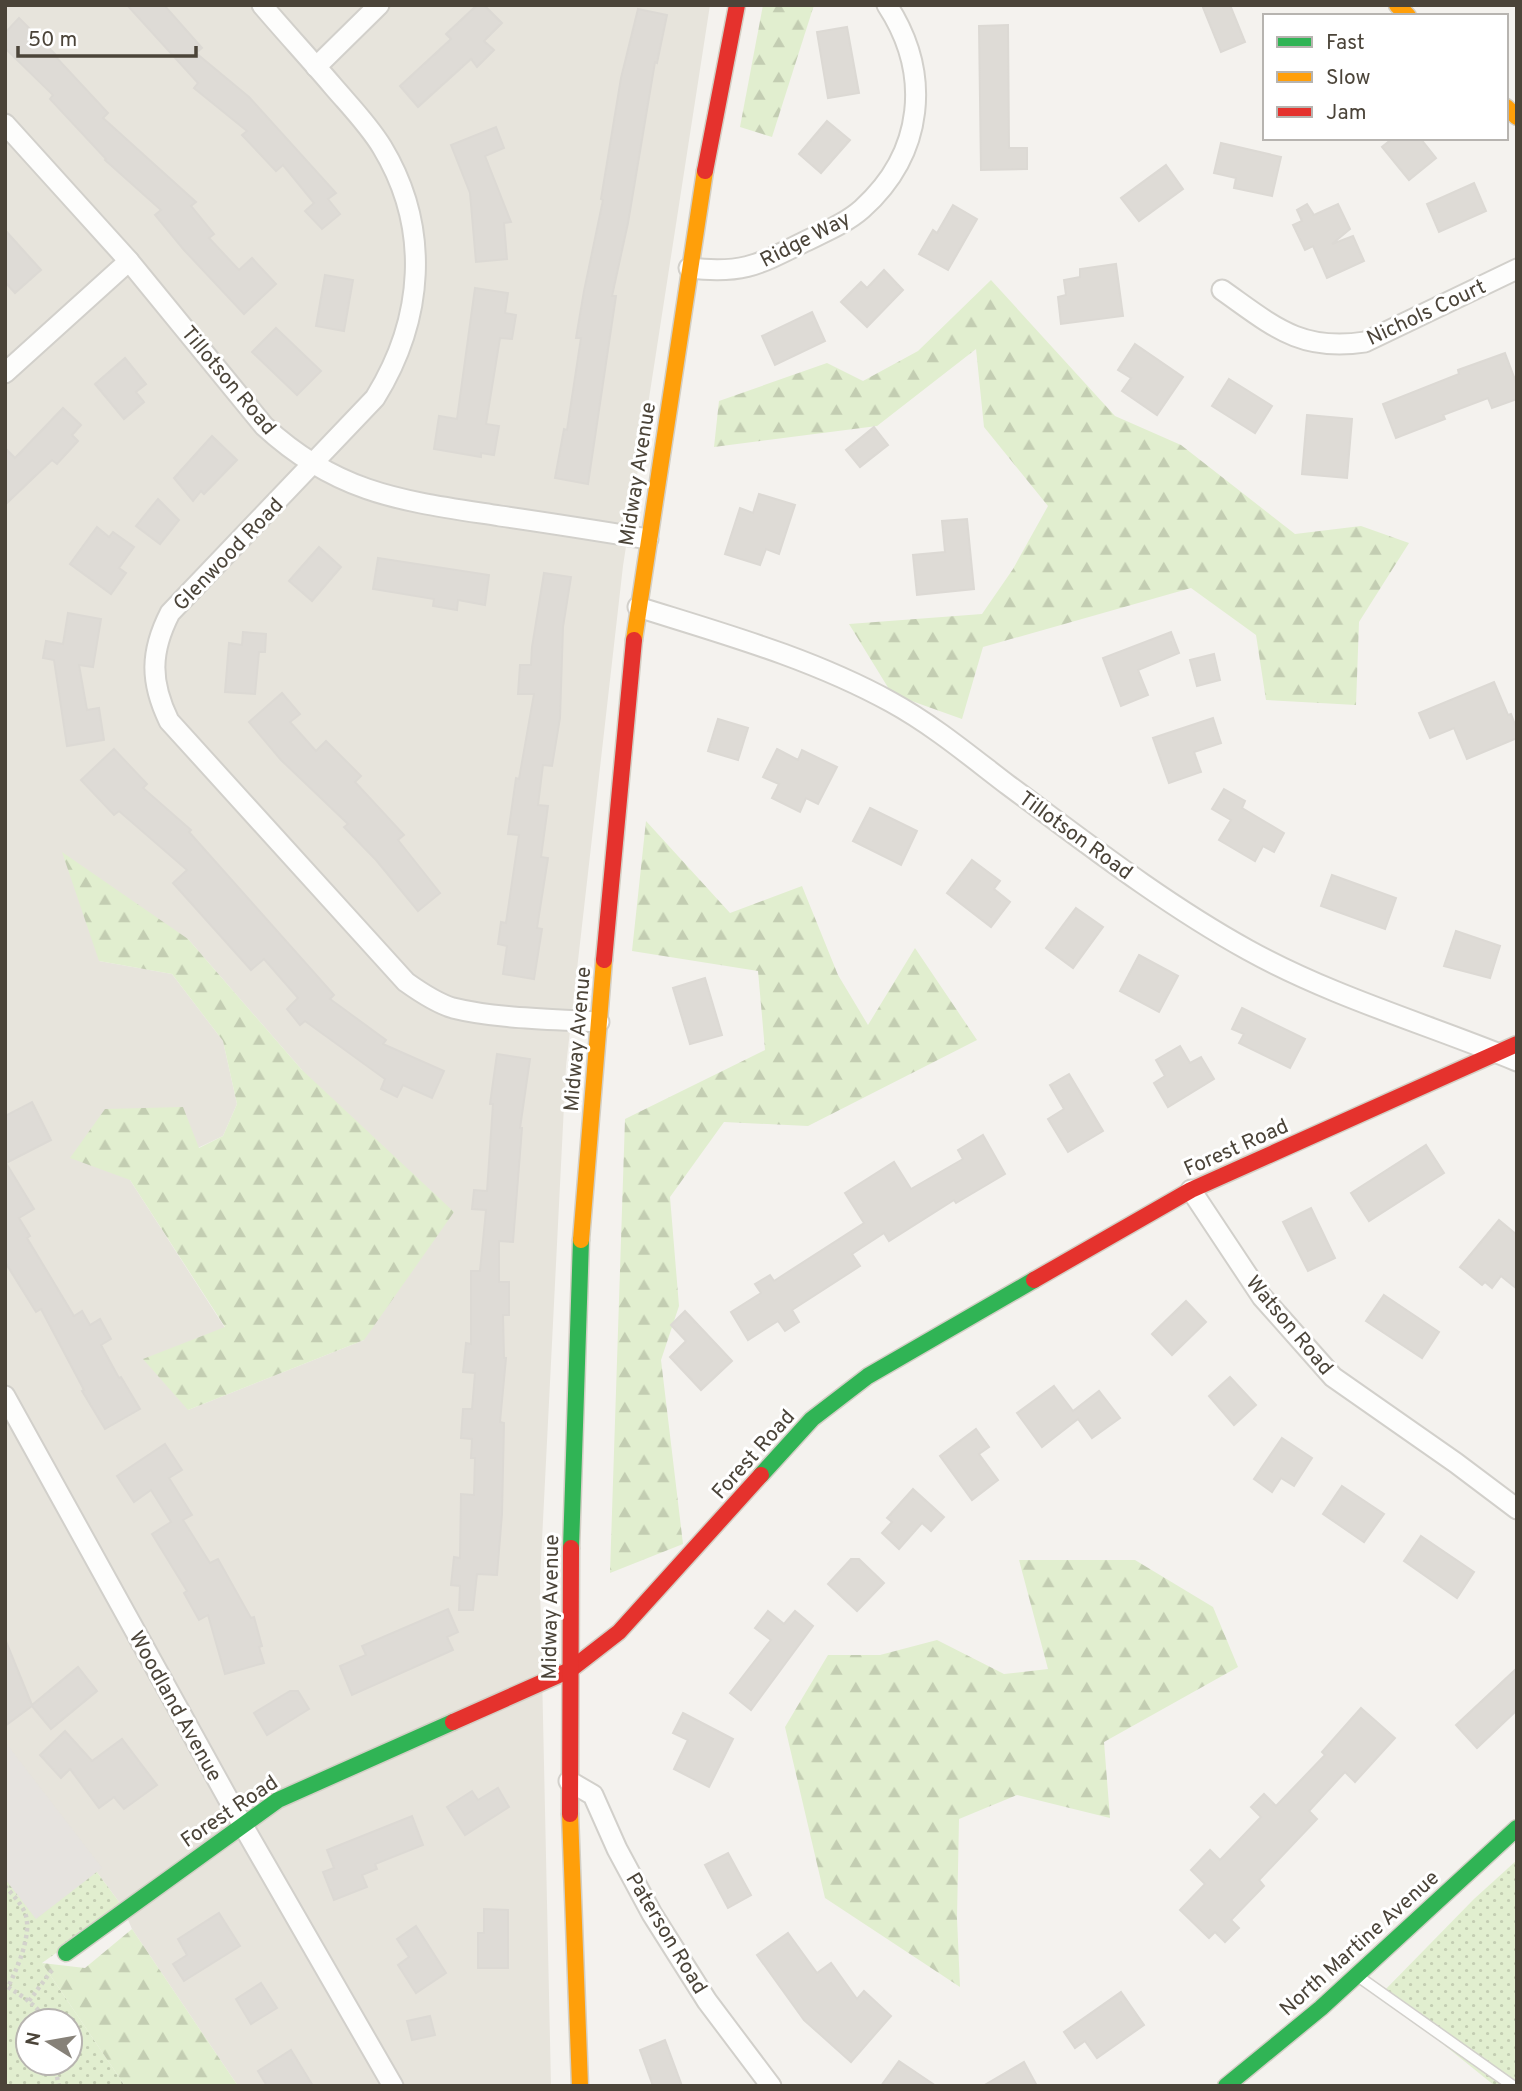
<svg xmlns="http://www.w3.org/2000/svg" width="1522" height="2091" viewBox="0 0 1522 2091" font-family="Overpass,sans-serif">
	<defs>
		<pattern id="grass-dots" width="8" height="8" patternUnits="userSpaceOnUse" patternTransform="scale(1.75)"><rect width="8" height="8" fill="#e1eecf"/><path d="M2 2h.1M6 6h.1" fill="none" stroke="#c3cdb2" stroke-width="1.8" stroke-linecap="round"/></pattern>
		<pattern id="forest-firs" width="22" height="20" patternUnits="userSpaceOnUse" patternTransform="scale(1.75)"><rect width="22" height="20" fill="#e1eecf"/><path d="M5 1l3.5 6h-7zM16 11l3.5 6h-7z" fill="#c3cdb2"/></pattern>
	</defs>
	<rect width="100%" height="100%" fill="#f4f2ee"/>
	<path fill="#e7e4dc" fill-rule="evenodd" d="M5,5H710L623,566L566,1066L540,1580L551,2086H238L132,1929L122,1906L5,1748ZM188,939L302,1070L364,1340L188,1410L225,1328L130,1180L223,1136L237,1104L223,1041L172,974L99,961Z"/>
	<g fill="url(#grass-dots)" fill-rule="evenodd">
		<path d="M5,1748L122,1906L42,1963L125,2086H5ZM28,2021H70V2063H28Z"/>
		<path d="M1517,1860V2086H1495L1381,1994L1474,1899Z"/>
	</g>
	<g fill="url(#forest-firs)">
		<path d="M763,5H814L772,137L740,127Z"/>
		<path d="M991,280L1115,416L1181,445L1295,534L1361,526L1409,543L1359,622L1356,705L1266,700L1256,635L1191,588L983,647L962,719L892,694L849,624L982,614L1013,569L1048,506L984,427L976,349L877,426L714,447L719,401L827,363L863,381L918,351Z"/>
		<path d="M646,821L730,913L802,886L838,975L868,1025L915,948L977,1040L808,1126L724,1122L670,1197L679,1306L661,1360L683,1544L610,1573L625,1119L765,1050L758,971L632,951Z"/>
		<path d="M62,852L188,939L302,1070L454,1212L364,1340L188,1410L143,1359L225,1327L130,1180L70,1158L105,1109L183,1107L199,1148L223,1136L237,1104L223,1041L172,974L99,961Z"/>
		<path d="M1019,1560H1135L1213,1607L1238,1667L1104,1742L1110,1818L1017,1795L959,1819L957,1918L960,1987L825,1898L785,1727L828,1655H880L937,1640L1004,1674L1048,1669Z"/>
		<path d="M132,1929L238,2086H125L42,1963L85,1968Z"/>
	</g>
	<path fill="#e6e3df" d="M5,1742L102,1868L36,1919L5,1879Z"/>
	<g fill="#dedbd6" stroke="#dcd9d4" stroke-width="2">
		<path d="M127,5H164L202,48L196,53L249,97L336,193L328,199L340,214L322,229L305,211L314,203L283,165L276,171L242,135L247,131L194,88L198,83Z"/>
		<path d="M477,5H484L502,23L484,41L494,50L477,67L471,59L418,107L400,86L451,39L446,34Z"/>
		<path d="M1202,5H1230L1245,42L1221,52Z"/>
		<path d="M638,9L667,15L657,63L655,62L628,223L612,296H616L588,484L555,478L564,429L567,430L581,338H576L584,291L603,200L601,199L621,78Z"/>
		<path d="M19,18L55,54L54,55L108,113L103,118L196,202L191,206L214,234L209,238L239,270L252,258L276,284L244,314L184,250L155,215L161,210L105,160L106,159L50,99L53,95L5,48V33Z"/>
		<path d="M1008,25L1009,148H1027V169L981,170L979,26Z"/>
		<path d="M847,27L859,93L828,98L817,32Z"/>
		<path d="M827,121L850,140L821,173L799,154Z"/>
		<path d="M496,127L504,148L485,156L511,222L504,223L507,259L476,262L470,193L451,145Z"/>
		<path d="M1393,138H1420L1436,158L1409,180L1382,147Z"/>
		<path d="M1221,143L1281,157L1272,196L1234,188L1236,178L1214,173Z"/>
		<path d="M1166,165L1183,189L1139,221L1121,198Z"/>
		<path d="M1474,183L1486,211L1439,232L1427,204Z"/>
		<path d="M1307,204L1314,215L1338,204L1350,229L1332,244L1353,236L1364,261L1327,278L1313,246L1305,250L1293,225L1302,221L1297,210Z"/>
		<path d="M953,205L977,219L948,270L919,254L933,230L937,233Z"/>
		<path d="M5,230L41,270L15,293L5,282Z"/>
		<path d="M1116,264L1123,316L1061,324L1058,297L1066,295L1064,280L1080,277V269Z"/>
		<path d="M884,270L903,290L867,327L841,302L861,282L867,288Z"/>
		<path d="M325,275L353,280L344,331L316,326Z"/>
		<path d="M475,288L508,293L505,313L516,315L512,339L500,338L486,424L499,426L494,455L481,453V457L434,449L439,416L457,419Z"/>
		<path d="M812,312L825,341L775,365L762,336Z"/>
		<path d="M276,328L321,371L297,395L252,352Z"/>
		<path d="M1135,344L1183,377L1157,415L1122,391L1131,378L1118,370Z"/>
		<path d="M1505,353L1517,385V399L1492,408L1488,398L1443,415L1445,419L1396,438L1383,404L1459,374L1458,370Z"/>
		<path d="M125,358L146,384L136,392L144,402L124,419L95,384Z"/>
		<path d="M1229,379L1272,406L1255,433L1212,406Z"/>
		<path d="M63,408L81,425L72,435L78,441L57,464L52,460L5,505V448L15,458Z"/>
		<path d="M1307,415L1352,419L1347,478L1302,474Z"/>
		<path d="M874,427L888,445L860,467L846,450Z"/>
		<path d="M212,436L237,460L204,494L201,491L193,501L174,478Z"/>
		<path d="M759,494L795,505L779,554L766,549L760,565L725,554L740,508L753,513Z"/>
		<path d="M158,499L179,520L160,544L136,526Z"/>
		<path d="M967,519L974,589L917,595L913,555L945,552L942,521Z"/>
		<path d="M97,527L109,537L113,532L134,547L119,568L126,573L111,594L70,564Z"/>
		<path d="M319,547L341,567L312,601L289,581Z"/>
		<path d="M378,558L489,575L485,605L458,600L457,610L433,606L434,599L373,589Z"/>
		<path d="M544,573L571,577L563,627L560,718L552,766L543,765L538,805L548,806L541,857L548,858L537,928L542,929L534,979L503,974L507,946L498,944L501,922L506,923L519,835L508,834L516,778L519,779L534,694H518L520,665H531L532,647Z"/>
		<path d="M68,613L101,619L93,667L79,665L87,710L99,708L104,740L67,746L54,660L43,658L46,641L63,644Z"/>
		<path d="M243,632L266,634L265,652H259L255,694L225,692L229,643L242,645Z"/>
		<path d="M1171,632L1179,653L1138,670L1148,695L1121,706L1103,658Z"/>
		<path d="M1214,654L1220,680L1197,686L1190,660Z"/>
		<path d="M1494,682L1508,715L1511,714L1517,730V738L1467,759L1454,728L1430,738L1419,713Z"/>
		<path d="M282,693L300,714L290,722L316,751L326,741L361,776L355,782L404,835L398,840L440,893L418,911L376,860L344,827L348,824L281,760L249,722Z"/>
		<path d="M1213,718L1221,743L1194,752L1201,772L1169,783L1153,738Z"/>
		<path d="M718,719L748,728L738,760L708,751Z"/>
		<path d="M114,749L147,784L143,788L191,830L189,832L334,995L330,999L386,1040L383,1044L444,1071L432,1098L403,1085L397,1097L381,1089L385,1079L305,1021L300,1025L287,1009L298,998L264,959L251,970L173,883L187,870L119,811L114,815L81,780Z"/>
		<path d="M777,749L798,760L802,750L837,767L818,804L806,798L800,812L772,798L779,784L763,777Z"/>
		<path d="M1224,789L1245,801L1242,808L1284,833L1274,852L1263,846L1255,861L1219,840L1231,820L1212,809Z"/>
		<path d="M870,808L917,831L901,865L853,841Z"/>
		<path d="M972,860L1000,881L994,889L1010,902L991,927L947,893Z"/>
		<path d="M1332,875L1396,898L1385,929L1321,906Z"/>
		<path d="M1076,908L1103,927L1073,968L1046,948Z"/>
		<path d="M1456,931L1500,946L1490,978L1444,966Z"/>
		<path d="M1139,955L1178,976L1159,1012L1120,991Z"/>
		<path d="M705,978L722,1035L690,1044L673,988Z"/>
		<path d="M1242,1008L1305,1039L1290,1068L1239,1043L1244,1034L1232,1029Z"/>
		<path d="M1180,1046L1190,1063L1201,1057L1214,1079L1168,1107L1154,1083L1165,1076L1156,1060Z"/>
		<path d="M497,1054L530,1059L520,1128H522L513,1242L499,1241V1282H509V1315H503L504,1358H506L500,1422L504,1423L502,1514L497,1575L477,1574L473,1610H459L460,1586L451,1585L454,1557L460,1558L461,1494L474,1495L475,1458H471L472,1439L461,1438L463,1409H472L475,1373L463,1372L466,1343L471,1344V1271H480L486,1210L472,1209L474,1190L487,1191L493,1104H490Z"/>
		<path d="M1069,1074L1103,1131L1068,1152L1048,1119L1064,1109L1050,1085Z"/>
		<path d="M32,1102L51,1140L6,1163L34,1209L19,1218L30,1236L27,1238L74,1316L82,1311L90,1325L100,1319L111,1339L101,1345L119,1378L121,1377L140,1409L105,1429L82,1391L84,1390L41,1309L36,1312L5,1262V1116Z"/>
		<path d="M983,1135L1005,1174L956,1203L954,1200L889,1241L884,1233L852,1254L860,1266L792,1310L799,1322L785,1331L778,1321L748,1340L731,1312L761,1293L755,1284L770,1275L774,1281L864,1223L845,1193L894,1162L911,1189L963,1159L958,1150Z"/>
		<path d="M1426,1145L1444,1173L1369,1221L1351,1193Z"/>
		<path d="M1311,1208L1335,1258L1308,1271L1283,1222Z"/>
		<path d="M1499,1220L1517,1235V1289L1501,1276L1492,1288L1485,1282L1482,1285L1460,1267Z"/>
		<path d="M1384,1295L1439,1332L1422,1358L1366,1321Z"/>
		<path d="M1186,1301L1206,1322L1172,1355L1152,1334Z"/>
		<path d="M685,1311L732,1361L701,1390L670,1357L686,1341L671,1325Z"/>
		<path d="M1230,1377L1256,1405L1234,1425L1209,1396Z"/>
		<path d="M1054,1386L1073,1411L1099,1391L1120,1418L1092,1438L1078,1419L1042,1447L1017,1413Z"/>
		<path d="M976,1429L989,1447L979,1454L998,1480L972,1500L940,1456Z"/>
		<path d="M1282,1438L1312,1458L1294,1486L1281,1478L1272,1492L1254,1479Z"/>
		<path d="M165,1444L182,1470L169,1478L192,1515L183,1520L210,1563L218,1559L251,1618L254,1617L262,1646L259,1647L264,1663L225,1674L208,1615L199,1620L184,1593L187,1591L152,1534L171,1522L151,1490L134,1502L117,1476Z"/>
		<path d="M1342,1486L1384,1514L1364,1542L1323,1514Z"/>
		<path d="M913,1489L944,1517L931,1531L922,1523L899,1549L882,1533L892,1522L887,1518Z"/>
		<path d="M1421,1536L1474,1572L1457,1598L1404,1561Z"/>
		<path d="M851,1559H859L884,1583L857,1611L828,1584Z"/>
		<path d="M448,1609L458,1632L447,1637L453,1650L352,1695L340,1666L366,1655L362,1646Z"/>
		<path d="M768,1611L784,1624L795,1611L813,1626L751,1710L730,1693L771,1640L755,1628Z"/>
		<path d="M5,1639L32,1705L78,1667L97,1691L51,1729L32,1706L5,1726Z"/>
		<path d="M1517,1668V1710L1477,1748L1456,1725Z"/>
		<path d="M290,1691H298L309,1709L267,1735L254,1713Z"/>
		<path d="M1361,1708L1395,1738L1355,1782L1345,1772L1309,1811L1317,1819L1259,1880L1264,1886L1231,1920L1239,1928L1225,1942L1215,1932L1209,1938L1180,1910L1205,1884L1191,1870L1210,1850L1220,1860L1261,1817L1251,1807L1264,1794L1276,1806L1325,1755L1322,1752Z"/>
		<path d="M683,1713L733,1739L709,1787L674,1769L688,1740L673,1733Z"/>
		<path d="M65,1731L92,1761L122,1739L157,1785L124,1809L114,1797L99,1808L70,1769L61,1778L40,1755Z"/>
		<path d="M498,1788L509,1807L465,1835L447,1807L472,1791L478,1800Z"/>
		<path d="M412,1816L423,1845L375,1864L377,1869L362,1875L367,1887L334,1900L323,1872L334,1868L327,1850Z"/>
		<path d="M728,1853L751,1895L728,1908L705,1865Z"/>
		<path d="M484,1909L508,1910V1968H478V1933H484Z"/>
		<path d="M219,1913L240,1946L184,1981L173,1964L187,1955L178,1939Z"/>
		<path d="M416,1926L446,1973L416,1993L398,1965L409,1957L397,1939Z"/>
		<path d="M788,1933L817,1973L831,1963L857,1999L864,1991L891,2016L851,2062L804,2020L757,1955Z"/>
		<path d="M261,1983L277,2008L251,2024L236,1999Z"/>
		<path d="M1121,1992L1144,2025L1097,2058L1085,2041L1075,2048L1064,2032Z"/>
		<path d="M430,2016L435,2035L412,2040L407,2021Z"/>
		<path d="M665,2040L682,2086H653L640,2050Z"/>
		<path d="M291,2050L313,2086H267L258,2071Z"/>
		<path d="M899,2061L936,2086H881Z"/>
		<path d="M1024,2062L1037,2086H983Z"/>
	</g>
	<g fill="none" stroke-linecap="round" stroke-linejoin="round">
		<g stroke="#d2d0cb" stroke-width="13">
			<path id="lane" d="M1359,1977L1513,2086"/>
		</g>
		<g stroke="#d2d0cb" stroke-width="23">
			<g id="street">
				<path d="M262,5C285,32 309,58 332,85C349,105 368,124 382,147C431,228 424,319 375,398L170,613C150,652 150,682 169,721L406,982C420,992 436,1003 453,1008C497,1019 554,1019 599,1022"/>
				<path d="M316,67L379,5"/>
				<path d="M5,124L129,261L264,426C339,495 404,501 500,516C549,523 599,531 648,539"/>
				<path d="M689,268C741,274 756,266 802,243C822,233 845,224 862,209C924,153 932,74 887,5"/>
				<path d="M1222,290C1273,326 1300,352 1365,342L1517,269"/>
				<path d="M5,373L129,261"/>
				<path d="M638,607C724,634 811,658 891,702C933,725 970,756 1008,785C1085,842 1163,903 1248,950C1333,997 1427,1024 1517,1061"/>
				<path d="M1191,1190L1262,1297L1333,1377L1456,1463L1517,1509"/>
				<path d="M5,1396L242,1824L393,2086"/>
				<path d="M569,1781L593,1795L617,1849L652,1914L707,2001L771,2086"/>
			</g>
		</g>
		<g stroke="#d3cfc5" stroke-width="19">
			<g id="fast">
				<path d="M761,1475L812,1419L868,1376L1034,1280"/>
				<path d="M571,1548L581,1240"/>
				<path d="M66,1953L278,1800L453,1722"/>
				<path d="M1226,2086L1321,2008L1517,1828"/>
			</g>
		</g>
		<g stroke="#d3cfc5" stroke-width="19">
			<g id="slow">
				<path d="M1397,5L1408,16"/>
				<path d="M1506,107L1517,117"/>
				<path d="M634,640L705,171"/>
				<path d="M581,1240L604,960"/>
				<path d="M570,1814L580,2086"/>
			</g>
		</g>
		<g stroke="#d3cfc5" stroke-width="19">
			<g id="jam">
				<path d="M705,171L737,5"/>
				<path d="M604,960L634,640"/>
				<path d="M1034,1280L1191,1190L1517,1044"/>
				<path d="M453,1722L570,1670L619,1632L761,1475"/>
				<path d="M570,1814L571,1548"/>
			</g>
		</g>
		<g stroke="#d3d2cc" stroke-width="4.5" stroke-dasharray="3.5 3.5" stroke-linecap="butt">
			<path d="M5,1886C12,1894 21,1903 25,1913C33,1933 17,1969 8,1987"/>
			<path d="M8,1987C22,1996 38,2006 46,2021"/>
			<path d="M29,2001L52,1970"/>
			<path d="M54,2063L59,2086"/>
		</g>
		<use href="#lane" stroke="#fdfdfc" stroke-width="10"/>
		<use href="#street" stroke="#fdfdfc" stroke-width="19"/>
		<use href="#fast" stroke="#30b455" stroke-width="16"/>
		<use href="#slow" stroke="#ff9f0a" stroke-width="16"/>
		<use href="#jam" stroke="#e5322d" stroke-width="16"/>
	</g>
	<g text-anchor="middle" stroke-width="6" stroke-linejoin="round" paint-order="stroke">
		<g font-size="21" fill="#4b4439" stroke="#fff">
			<text transform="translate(805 239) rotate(-27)" y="7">Ridge Way</text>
			<text transform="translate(1426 312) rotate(-25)" y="7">Nichols Court</text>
			<text transform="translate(229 380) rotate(50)" y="7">Tillotson Road</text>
			<text transform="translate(637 474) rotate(-81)" y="7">Midway Avenue</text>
			<text transform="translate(228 554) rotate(-46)" y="7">Glenwood Road</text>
			<text transform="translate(1076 835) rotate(36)" y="7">Tillotson Road</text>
			<text transform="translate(577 1039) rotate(-85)" y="7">Midway Avenue</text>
			<text transform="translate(1236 1147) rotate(-24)" y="7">Forest Road</text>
			<text transform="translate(1290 1325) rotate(50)" y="7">Watson Road</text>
			<text transform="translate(753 1454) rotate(-48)" y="7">Forest Road</text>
			<text transform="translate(550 1607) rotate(-89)" y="7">Midway Avenue</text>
			<text transform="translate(176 1706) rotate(61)" y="7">Woodland Avenue</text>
			<text transform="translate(229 1811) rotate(-34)" y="7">Forest Road</text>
			<text transform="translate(667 1933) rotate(59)" y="7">Paterson Road</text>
			<text transform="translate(1359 1943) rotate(-42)" y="7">North Martine Avenue</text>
		</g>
	</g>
	<rect width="1522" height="2091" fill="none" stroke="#4b4439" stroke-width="14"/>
	<rect x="1263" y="14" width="245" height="126" fill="#ffffff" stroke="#b7b4b0" stroke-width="2"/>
	<rect x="1277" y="37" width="35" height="10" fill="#30b455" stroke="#b7b4b0" stroke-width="2"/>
	<text x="1326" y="49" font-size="21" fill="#4b4439">Fast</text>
	<rect x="1277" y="72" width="35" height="10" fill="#ff9f0a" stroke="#b7b4b0" stroke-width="2"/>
	<text x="1326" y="84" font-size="21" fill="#4b4439">Slow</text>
	<rect x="1277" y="107" width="35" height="10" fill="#e5322d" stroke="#b7b4b0" stroke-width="2"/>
	<text x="1326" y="119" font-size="21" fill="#4b4439">Jam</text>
	<g transform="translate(49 2042) rotate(281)"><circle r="33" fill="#ffffff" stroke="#b7b4b0" stroke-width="2"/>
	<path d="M0-5L12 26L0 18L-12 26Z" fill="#868178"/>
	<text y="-10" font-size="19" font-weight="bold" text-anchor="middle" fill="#4b4439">N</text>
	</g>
	<path d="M18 46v10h178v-10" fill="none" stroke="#4b4439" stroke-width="3.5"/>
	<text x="28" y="46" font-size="21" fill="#4b4439" stroke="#ffffff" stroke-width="5" paint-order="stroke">50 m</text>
</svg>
